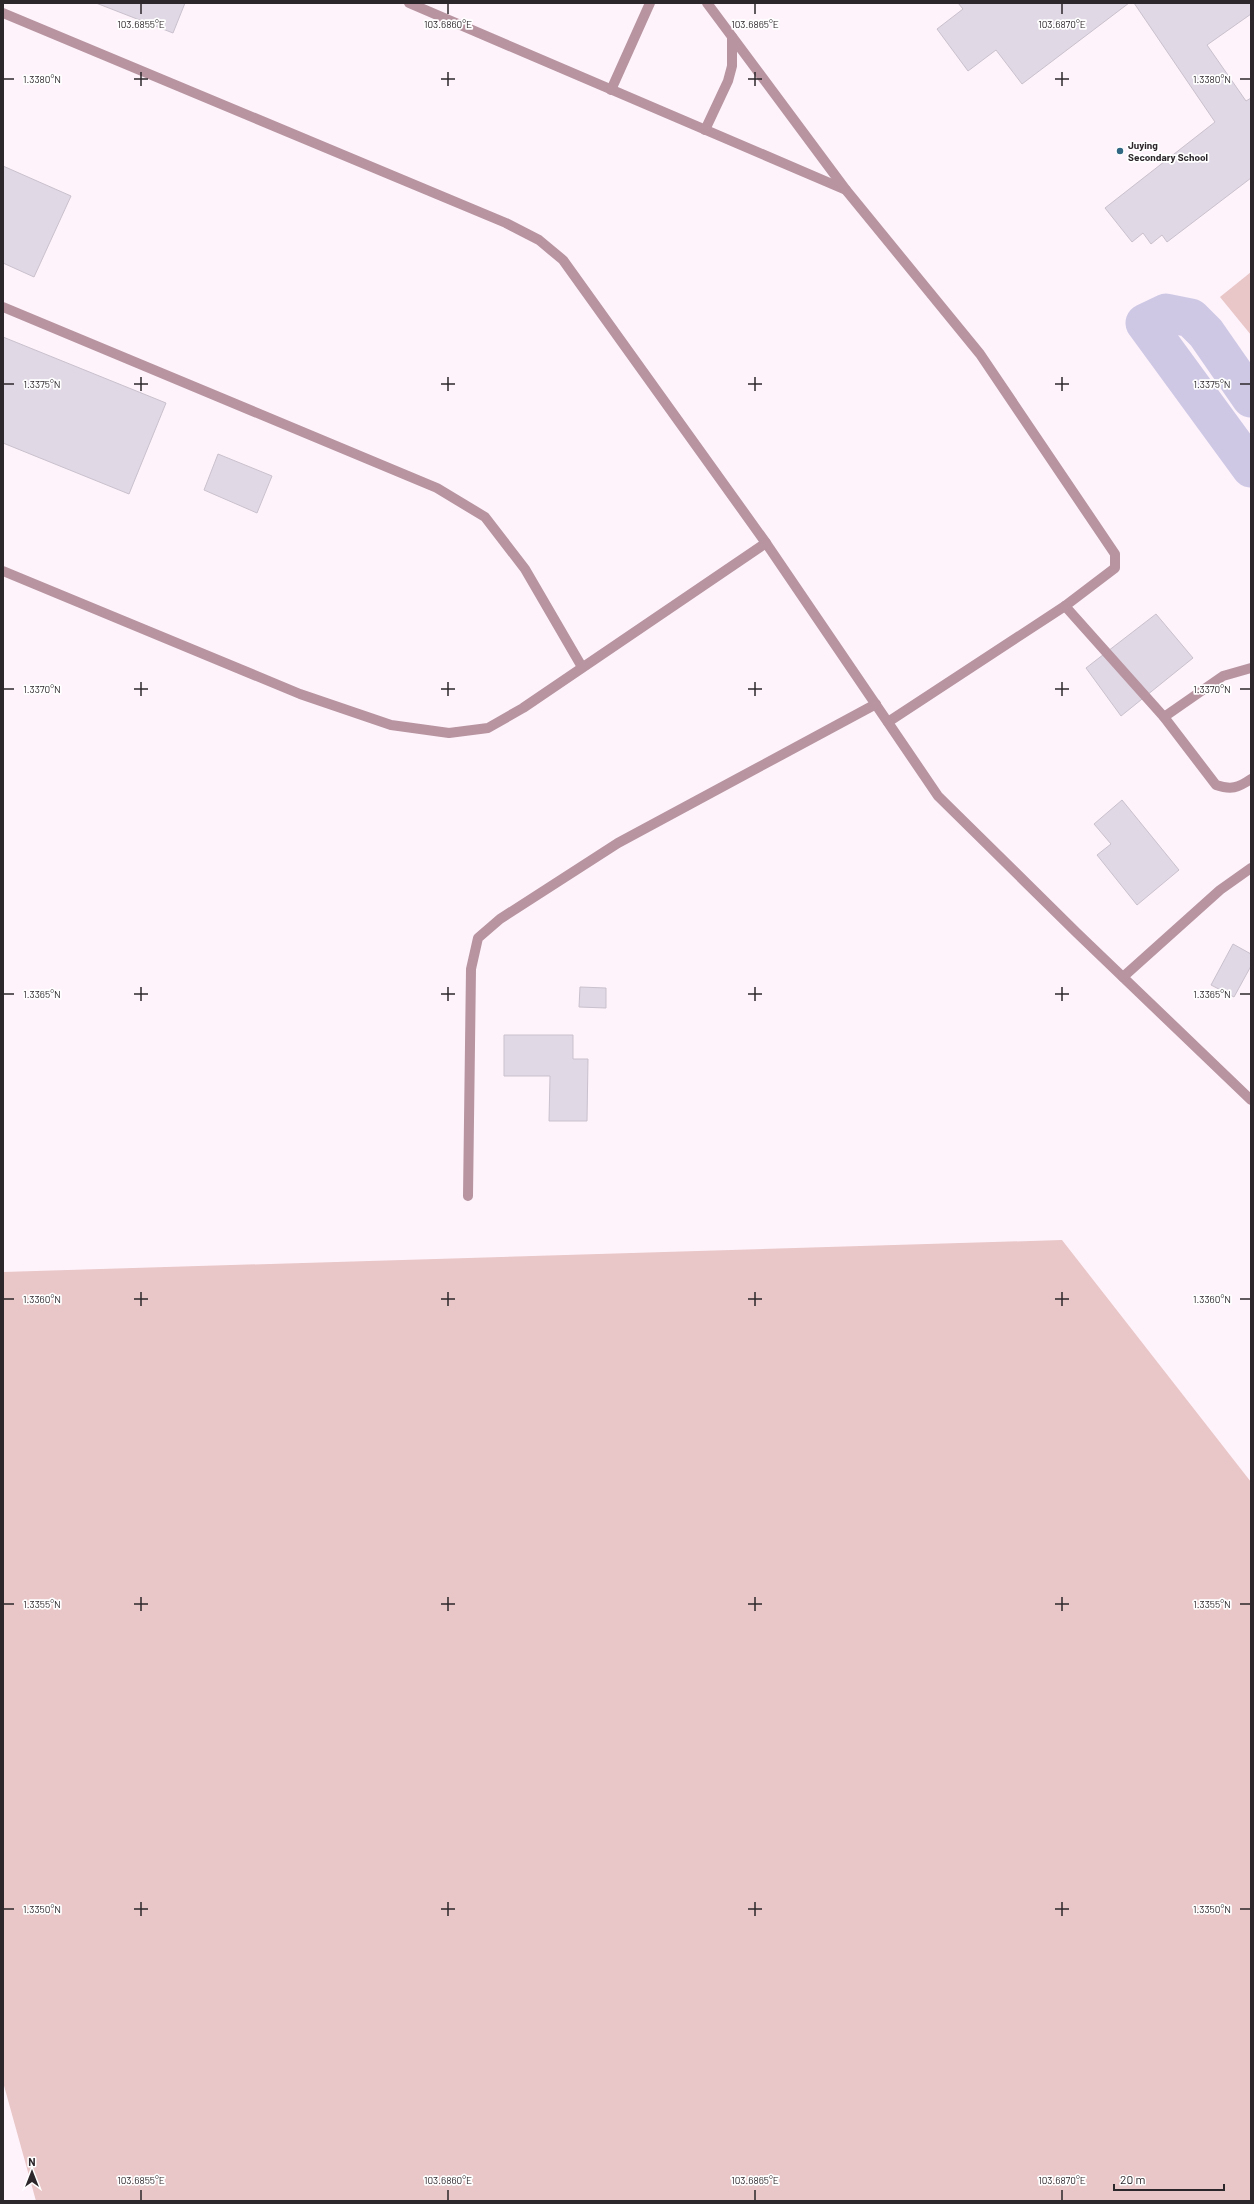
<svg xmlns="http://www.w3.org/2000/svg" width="1254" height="2204" viewBox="0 0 1254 2204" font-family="Barlow,sans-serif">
	<rect width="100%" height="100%" fill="#fef3fb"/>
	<g fill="#e9c6c7">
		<path d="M1251,272V335L1220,297Z"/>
		<path d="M1062,1240L1251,1482V2201H36L3,2082V1272Z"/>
	</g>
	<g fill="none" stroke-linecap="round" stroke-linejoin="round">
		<path stroke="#cec8e5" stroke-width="39" d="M1251,398L1206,333L1191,318L1166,313L1145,323L1251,468"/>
	</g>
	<g fill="#e0d8e4" stroke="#c9c1cd">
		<path d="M96,3H185L173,33Z"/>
		<path d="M958,3H1129L1022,84L996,50L968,71L937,29L963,9Z"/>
		<path d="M1134,3H1251V14L1207,45L1246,101L1251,98V178L1167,242L1162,235L1151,244L1143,233L1132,242L1105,208L1215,122Z"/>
		<path d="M3,166L71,196L34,277L3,263Z"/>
		<path d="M3,337L166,403L129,494L3,443Z"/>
		<path d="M218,454L272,476L257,513L204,490Z"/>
		<path d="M1156,614L1193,658L1121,716L1086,668Z"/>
		<path d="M1122,800L1179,870L1137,905L1097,855L1111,844L1094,824Z"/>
		<path d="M1233,944L1251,954V966L1234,997L1211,985Z"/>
		<path d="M580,987L606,988V1008L579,1007Z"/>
		<path d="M504,1035H573V1059H588L587,1121H549L550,1076H504Z"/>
	</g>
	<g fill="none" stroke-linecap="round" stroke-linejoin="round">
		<g stroke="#b794a0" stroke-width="10">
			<path d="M409,3L846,190"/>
			<path d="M707,3L846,190L980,354L1115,554V568L1065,606L888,722"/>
			<path d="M3,13L506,223L539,240L563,260L766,543L938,796L1077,933L1251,1100"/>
			<path d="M611,90L650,3"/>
			<path d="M705,130L728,81L732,66V37"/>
			<path d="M3,307L437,488L485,517L525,569L582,667"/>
			<path d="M3,571L300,694L391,725L449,733L488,728L523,708L766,543"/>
			<path d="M1065,606L1164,717L1216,785C1231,790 1238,788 1251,779"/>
			<path d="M1164,717L1223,676L1251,668"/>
			<path d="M1123,977L1220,890L1251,868"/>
			<path d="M468,1196L471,969L478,938L500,919L618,843L876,704"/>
		</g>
	</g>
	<path fill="none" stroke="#2c272b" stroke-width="1.5" d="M141,4V14M448,4V14M755,4V14M1062,4V14M141,72V86M448,72V86M755,72V86M1062,72V86M4,79H14M134,79H148M441,79H455M748,79H762M1055,79H1069M1240,79H1250M141,377V391M448,377V391M755,377V391M1062,377V391M4,384H14M134,384H148M441,384H455M748,384H762M1055,384H1069M1240,384H1250M141,682V696M448,682V696M755,682V696M1062,682V696M4,689H14M134,689H148M441,689H455M748,689H762M1055,689H1069M1240,689H1250M141,987V1001M448,987V1001M755,987V1001M1062,987V1001M4,994H14M134,994H148M441,994H455M748,994H762M1055,994H1069M1240,994H1250M141,1292V1306M448,1292V1306M755,1292V1306M1062,1292V1306M4,1299H14M134,1299H148M441,1299H455M748,1299H762M1055,1299H1069M1240,1299H1250M141,1597V1611M448,1597V1611M755,1597V1611M1062,1597V1611M4,1604H14M134,1604H148M441,1604H455M748,1604H762M1055,1604H1069M1240,1604H1250M141,1902V1916M448,1902V1916M755,1902V1916M1062,1902V1916M4,1909H14M134,1909H148M441,1909H455M748,1909H762M1055,1909H1069M1240,1909H1250M141,2190V2200M448,2190V2200M755,2190V2200M1062,2190V2200"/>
	<circle fill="#326783" stroke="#fff" stroke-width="1.5" cx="1120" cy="151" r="4"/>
	<g text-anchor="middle" stroke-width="3.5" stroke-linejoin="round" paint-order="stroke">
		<g font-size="10" font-weight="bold" fill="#2c272b" stroke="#fff" text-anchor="start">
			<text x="1128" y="149">Juying<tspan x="1128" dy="12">Secondary School</tspan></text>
		</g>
	</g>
	<g font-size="10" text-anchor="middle" fill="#2c272b" stroke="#fff" stroke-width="3.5" stroke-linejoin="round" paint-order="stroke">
		<text x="141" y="28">103.6855°E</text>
		<text x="448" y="28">103.6860°E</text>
		<text x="755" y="28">103.6865°E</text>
		<text x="1062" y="28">103.6870°E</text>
		<text x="42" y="83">1.3380°N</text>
		<text x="1212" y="83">1.3380°N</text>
		<text x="42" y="388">1.3375°N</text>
		<text x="1212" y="388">1.3375°N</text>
		<text x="42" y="693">1.3370°N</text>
		<text x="1212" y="693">1.3370°N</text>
		<text x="42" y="998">1.3365°N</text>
		<text x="1212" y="998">1.3365°N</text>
		<text x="42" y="1303">1.3360°N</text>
		<text x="1212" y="1303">1.3360°N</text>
		<text x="42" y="1608">1.3355°N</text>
		<text x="1212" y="1608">1.3355°N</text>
		<text x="42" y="1913">1.3350°N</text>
		<text x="1212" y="1913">1.3350°N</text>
		<text x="141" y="2184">103.6855°E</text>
		<text x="448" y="2184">103.6860°E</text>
		<text x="755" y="2184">103.6865°E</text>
		<text x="1062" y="2184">103.6870°E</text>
	</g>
	<rect width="1254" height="2204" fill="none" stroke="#2c272b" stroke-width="8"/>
	<g transform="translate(32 2172)" stroke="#ffffff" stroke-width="3" paint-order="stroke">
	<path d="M0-3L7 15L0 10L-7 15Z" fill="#2c272b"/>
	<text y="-6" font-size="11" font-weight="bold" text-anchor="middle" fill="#2c272b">N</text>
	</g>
	<path d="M1114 2184v6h110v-6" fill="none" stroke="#2c272b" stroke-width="2"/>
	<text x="1120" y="2184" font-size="12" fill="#2c272b" stroke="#ffffff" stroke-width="3" paint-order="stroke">20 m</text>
</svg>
